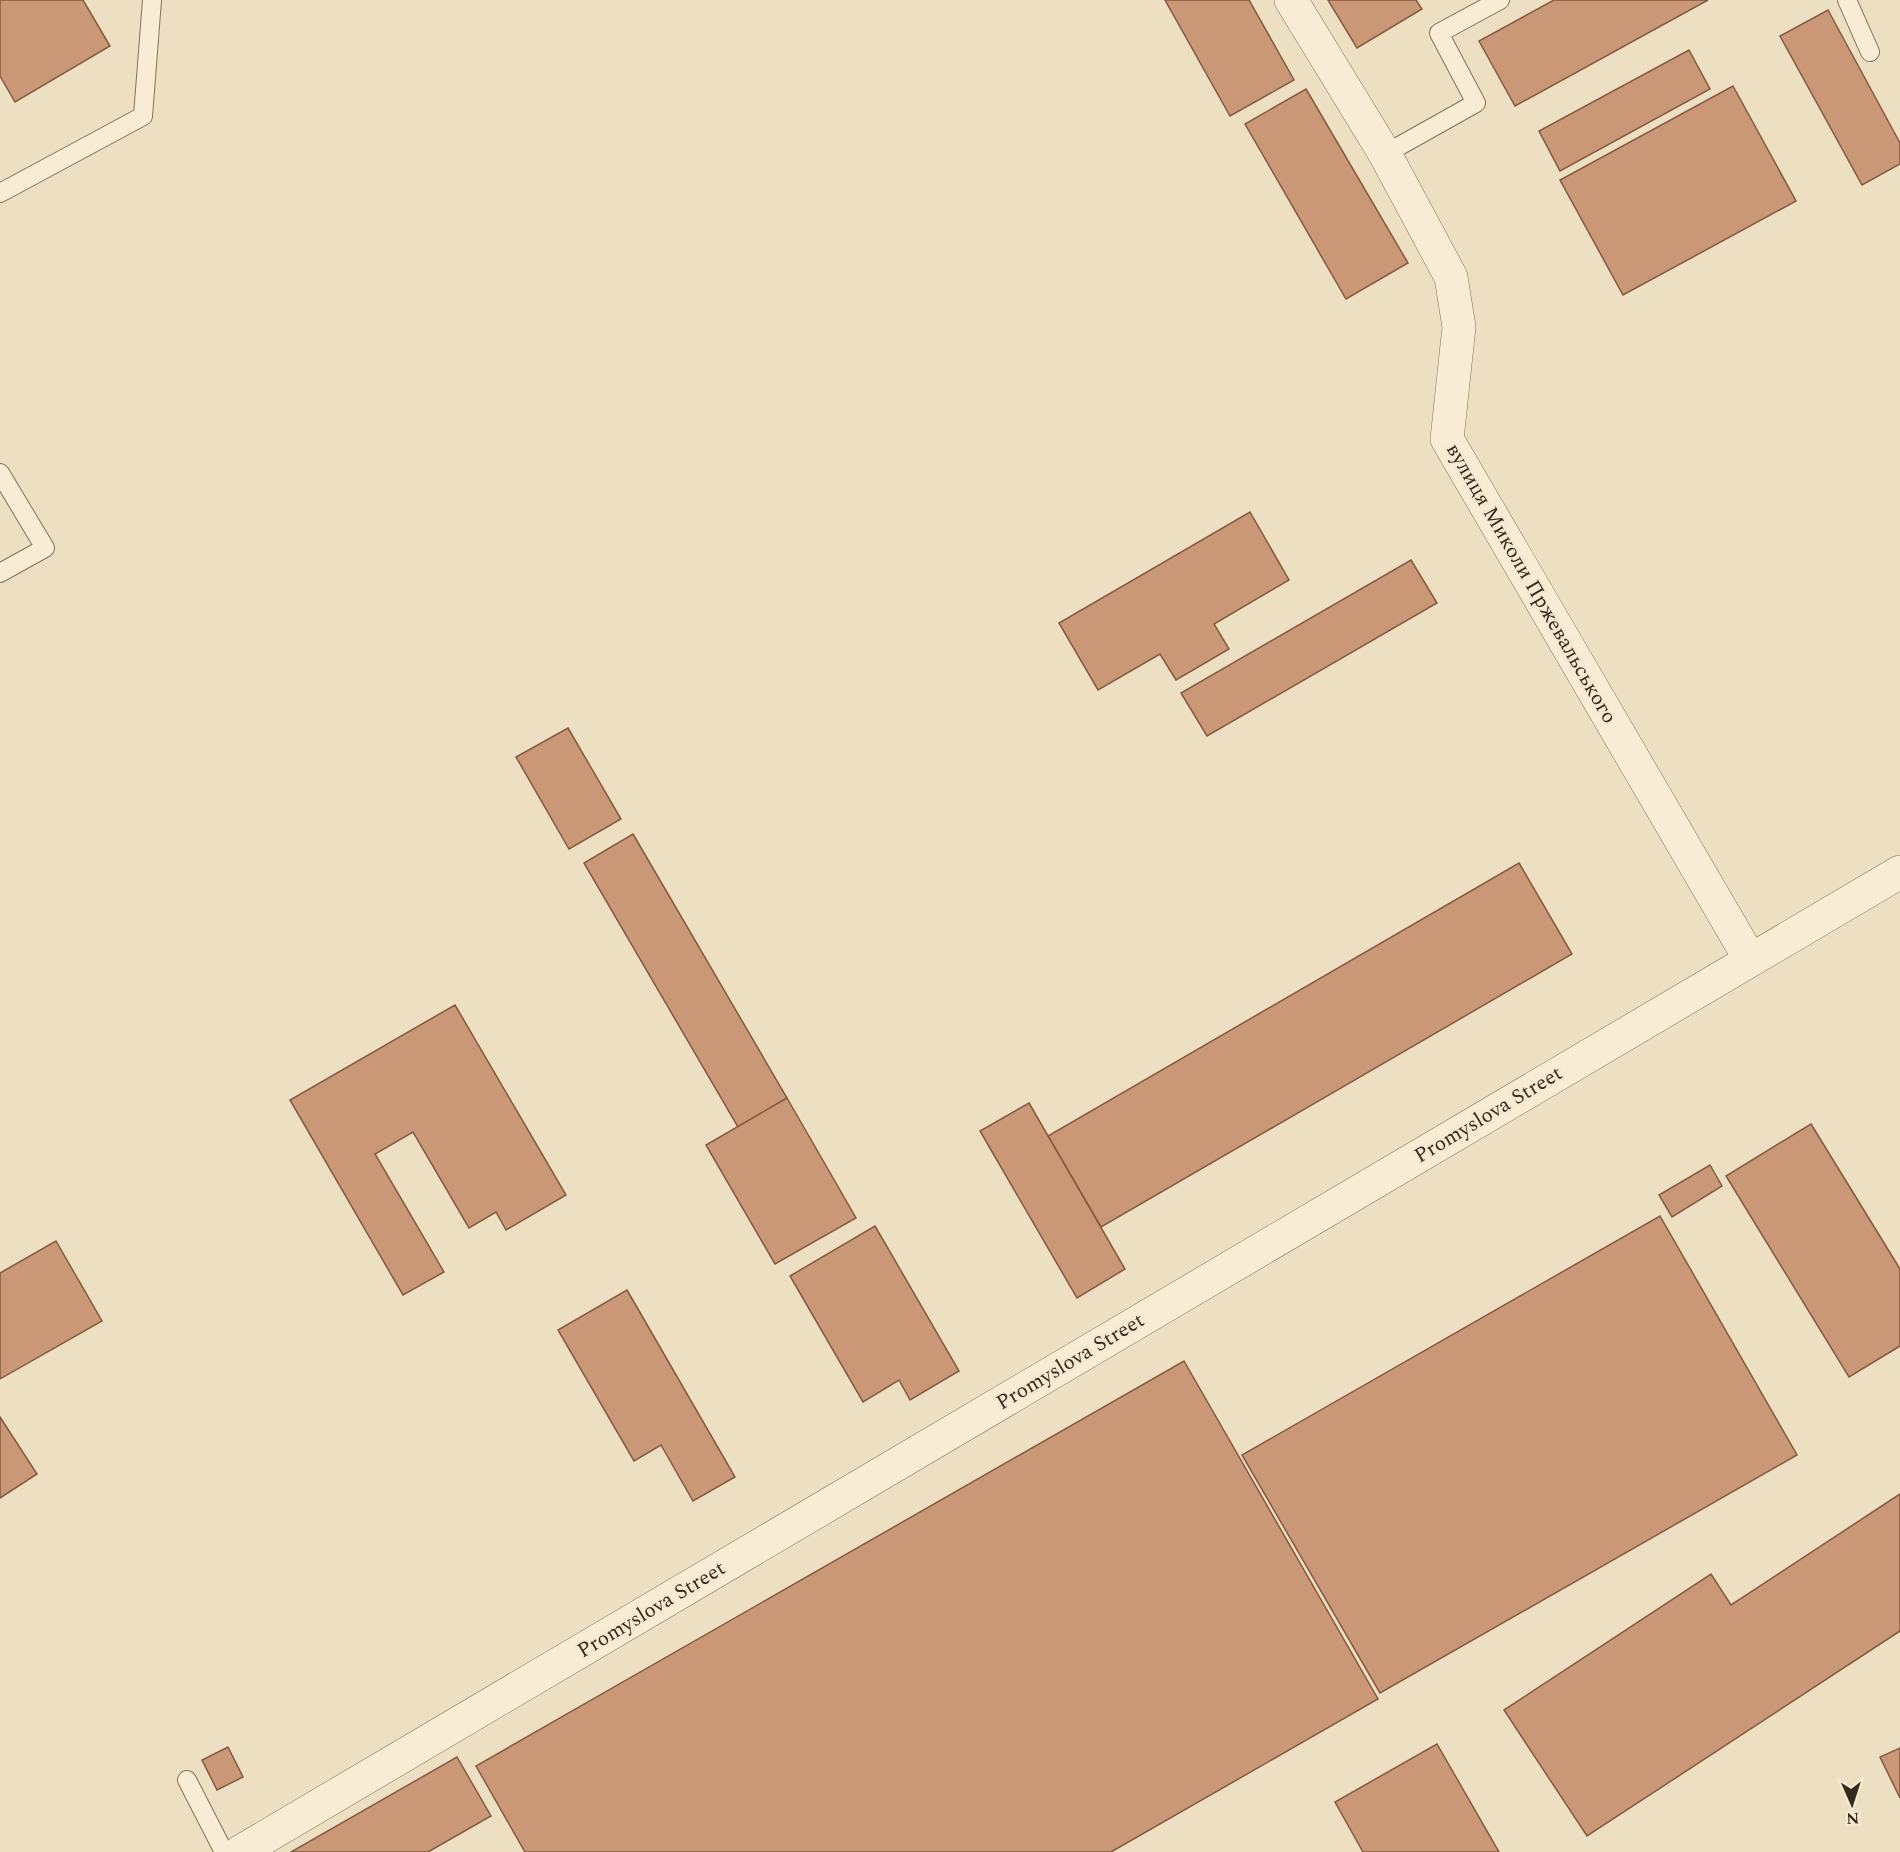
<svg xmlns="http://www.w3.org/2000/svg" width="1900" height="1852" viewBox="0 0 1900 1852" font-family="Spectral,serif">
	<rect width="100%" height="100%" fill="#eddfc1"/>
	<g fill="#cb9877" stroke="#85593f" stroke-width="1.5">
		<path d="M0,0H83L110,46L15,102L0,76Z"/>
		<path d="M1165,0H1249L1294,80L1230,116Z"/>
		<path d="M1328,0H1416L1422,9L1357,48Z"/>
		<path d="M1554,0H1708L1515,106L1479,41Z"/>
		<path d="M1828,10L1900,143V164L1862,185L1780,36Z"/>
		<path d="M1689,50L1710,89L1560,171L1539,131Z"/>
		<path d="M1733,86L1796,201L1623,295L1560,180Z"/>
		<path d="M1306,89L1408,263L1346,299L1245,124Z"/>
		<path d="M1250,512L1289,580L1214,624L1229,649L1176,680L1160,654L1098,690L1059,623Z"/>
		<path d="M1411,560L1437,603L1207,736L1181,693Z"/>
		<path d="M568,728L621,819L569,849L516,757Z"/>
		<path d="M633,834L787,1098L738,1127L584,863Z"/>
		<path d="M1519,863L1572,954L1101,1227L1048,1136Z"/>
		<path d="M455,1005L566,1195L506,1230L496,1212L469,1228L413,1132L375,1154L444,1272L403,1295L290,1100Z"/>
		<path d="M787,1098L856,1218L775,1264L706,1145Z"/>
		<path d="M1029,1103L1125,1269L1077,1298L980,1131Z"/>
		<path d="M1811,1124L1900,1269V1346L1849,1377L1726,1176Z"/>
		<path d="M1710,1165L1722,1186L1672,1217L1659,1195Z"/>
		<path d="M1660,1216L1797,1455L1380,1693L1242,1455Z"/>
		<path d="M875,1226L959,1371L910,1400L899,1380L863,1402L790,1276Z"/>
		<path d="M56,1241L102,1321L0,1379V1273Z"/>
		<path d="M627,1290L735,1477L693,1501L661,1445L634,1461L558,1330Z"/>
		<path d="M1184,1361L1378,1699L1111,1852H525L476,1766Z"/>
		<path d="M0,1417L37,1474L0,1498Z"/>
		<path d="M1900,1494V1631L1587,1836L1504,1710L1711,1574L1731,1605Z"/>
		<path d="M1437,1744L1499,1852H1363L1335,1802Z"/>
		<path d="M228,1747L243,1777L217,1790L202,1760Z"/>
		<path d="M1900,1748V1798L1880,1757Z"/>
		<path d="M457,1757L491,1816L428,1852H291Z"/>
	</g>
	<g fill="none" stroke-linecap="round" stroke-linejoin="round">
		<g stroke="#867059" stroke-width="20">
			<g id="service">
				<path d="M1847,0L1870,52"/>
				<path d="M1385,154L1476,103L1439,33L1500,0"/>
				<path d="M0,193L143,116L152,0"/>
				<path d="M0,473L45,548L0,573"/>
				<path d="M187,1780L224,1852"/>
			</g>
		</g>
		<g stroke="#867059" stroke-width="34">
			<g id="minor">
				<path d="M1291,0L1385,154L1451,277L1459,327L1447,439L1750,959"/>
				<path d="M240,1852L1900,872"/>
			</g>
		</g>
		<use href="#service" stroke="#f8edd4" stroke-width="18"/>
		<use href="#minor" stroke="#f8edd4" stroke-width="33"/>
	</g>
	<g text-anchor="middle" stroke-width="6" stroke-linejoin="round" paint-order="stroke">
		<g font-size="21" fill="#36291d" stroke="#f5ead0">
			<text transform="translate(1532 583) rotate(60)" y="7">вулиця Миколи Пржевальського</text>
			<text transform="translate(1488 1114) rotate(-31)" y="7">Promyslova Street</text>
			<text transform="translate(1070 1361) rotate(-31)" y="7">Promyslova Street</text>
			<text transform="translate(651 1609) rotate(-31)" y="7">Promyslova Street</text>
		</g>
	</g>
	<g transform="translate(1852 1804) rotate(177)" stroke="#f5ead0" stroke-width="4.5" paint-order="stroke">
	<path d="M0-4.5L10 22L0 15L-10 22Z" fill="#36291d"/>
	<text y="-9" font-size="16" font-weight="bold" text-anchor="middle" fill="#36291d">N</text>
	</g>
</svg>
